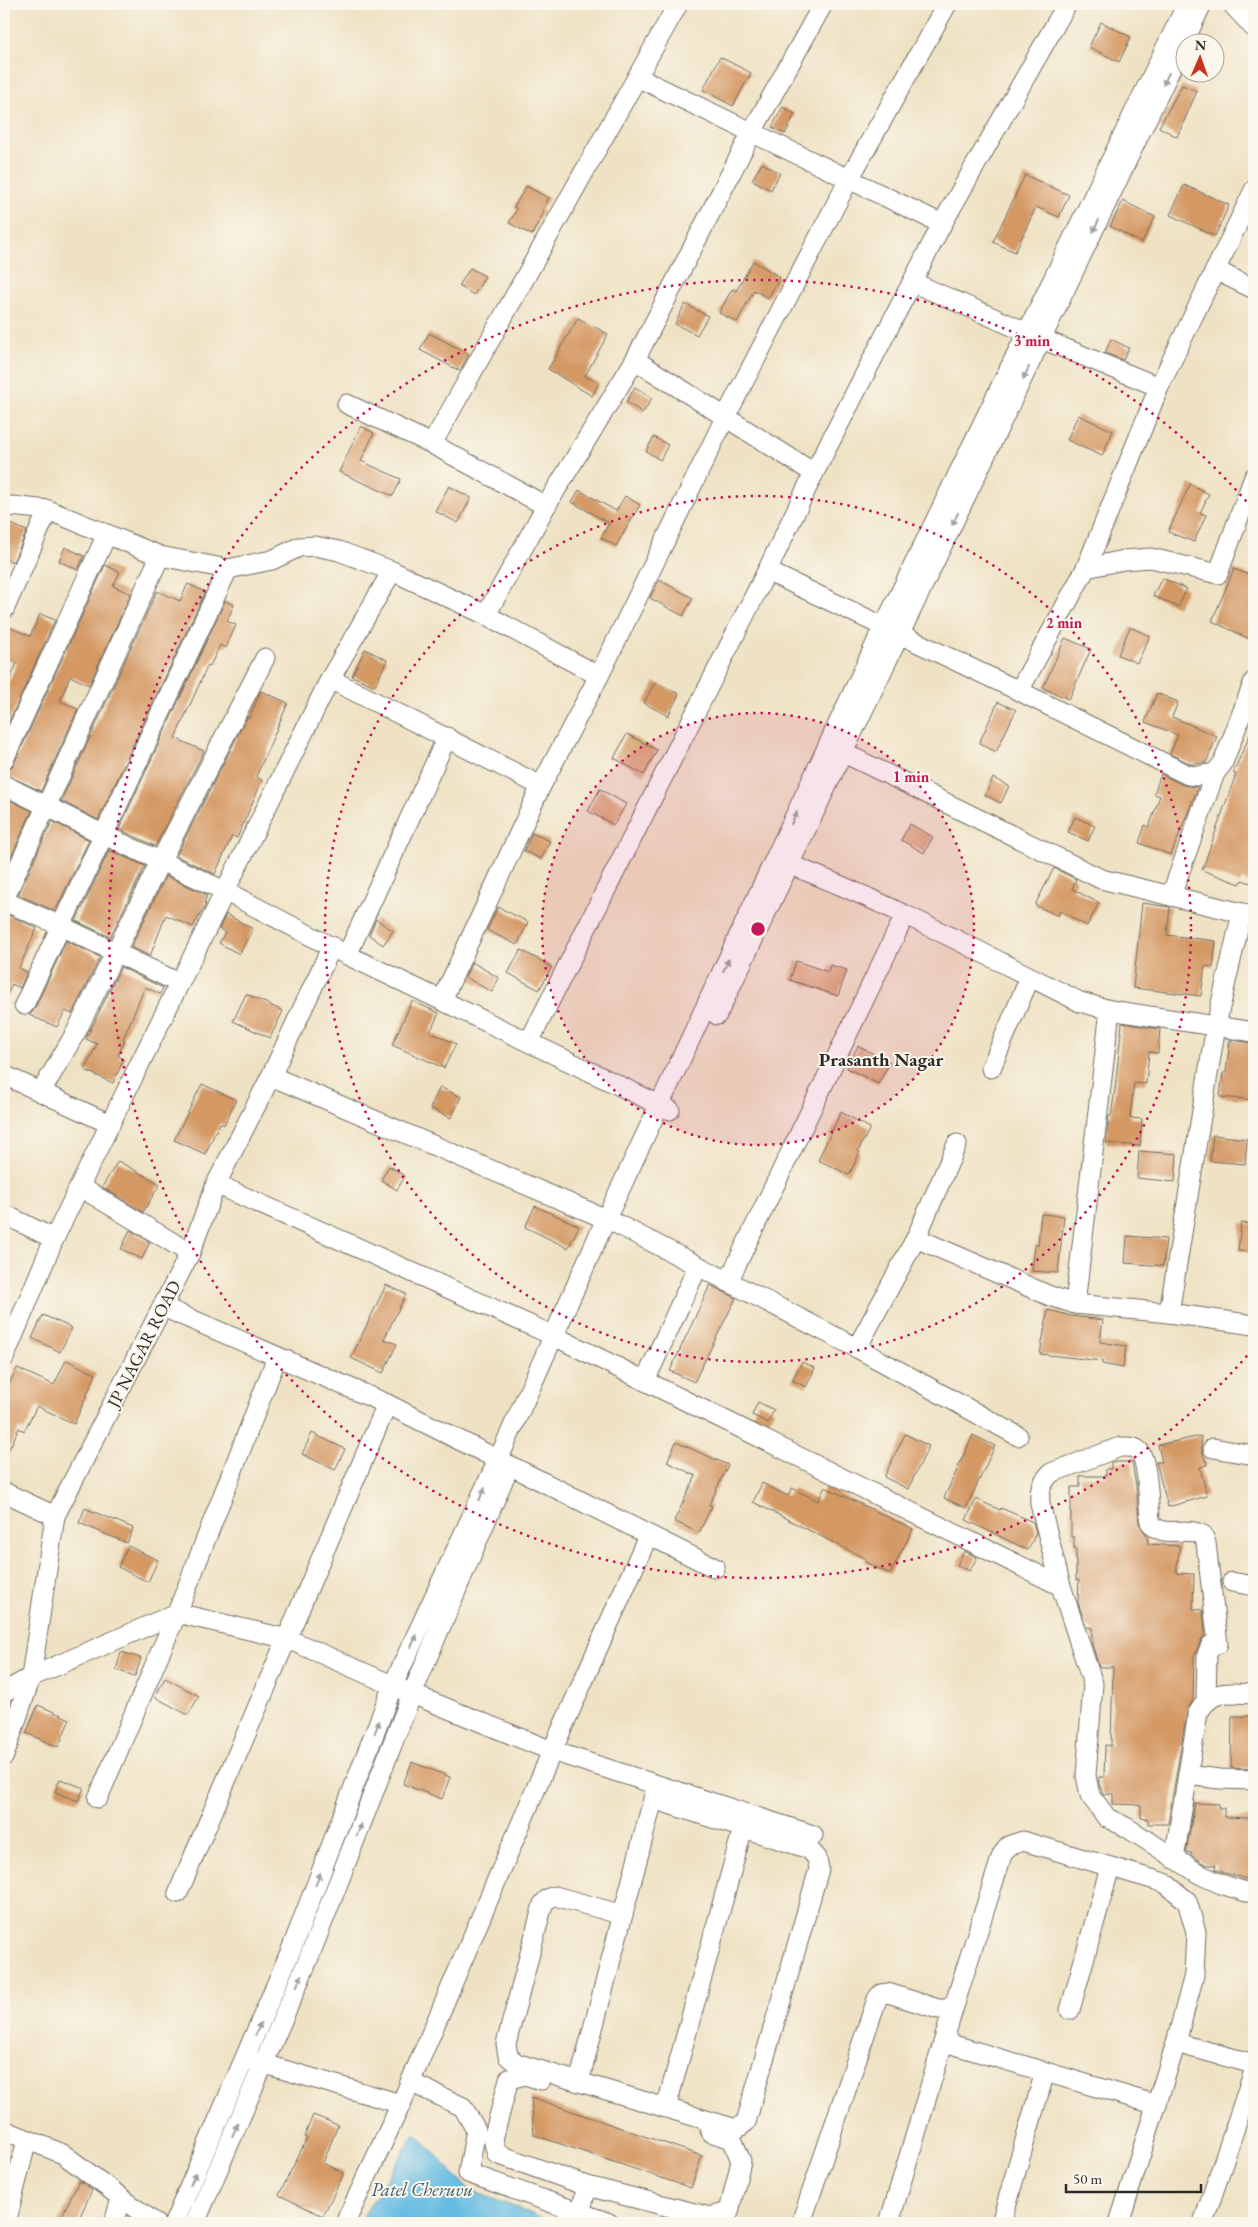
<svg xmlns="http://www.w3.org/2000/svg" width="1258" height="2227" viewBox="0 0 1258 2227" font-family="'EB Garamond',serif">
	<rect width="100%" height="100%" fill="#fbf7ec"/>
	<filter id="ink" filterUnits="userSpaceOnUse"><feTurbulence type="fractalNoise" baseFrequency=".02" numOctaves="2"/><feDisplacementMap in="SourceGraphic" scale="10" xChannelSelector="R" yChannelSelector="G"/><feConvolveMatrix kernelMatrix="1 2 1 2 8 2 1 2 1" color-interpolation-filters="sRGB"/></filter>
	<filter id="wash" filterUnits="userSpaceOnUse"><feTurbulence type="fractalNoise" baseFrequency=".0096" numOctaves="4" result="noise"/><feDisplacementMap in="SourceGraphic" scale="20" xChannelSelector="R" yChannelSelector="G"/><feGaussianBlur stdDeviation="1.12" result="paint"/><feColorMatrix in="noise" values="0 0 0 0 0 0 0 0 0 0 0 0 0 0 0 0 0 1.4 0 .05"/><feComposite in="paint" operator="in"/></filter>
	<g filter="url(#wash)">
		<rect width="100%" height="100%" fill="#efe2c4"/>
		<path fill="#65bbe2" stroke="#487386" d="M415,2133L469,2189L554,2223H359Z"/>
		<g id="blocks">
			<g fill="#d49864">
				<path d="M1101,22L1131,37L1119,62L1089,47Z"/>
				<path d="M720,57L751,73L733,106L703,90Z"/>
				<path d="M1182,85L1197,91L1177,137L1159,127Z"/>
				<path d="M783,107L795,114L785,134L772,127Z"/>
				<path d="M762,163L780,173L771,190L752,180Z"/>
				<path d="M1025,175L1069,195L1059,217L1036,207L1015,252L993,242Z"/>
				<path d="M1184,185L1229,205L1215,236L1170,215Z"/>
				<path d="M526,186L549,198L542,210L544,211L532,235L509,223L517,209L514,207Z"/>
				<path d="M1123,201L1155,217L1142,243L1110,226Z"/>
				<path d="M753,261L780,277L768,298L754,290L737,322L719,313L732,289L736,291Z"/>
				<path d="M470,268L485,276L474,295L459,286Z"/>
				<path d="M685,304L708,316L697,335L675,324Z"/>
				<path d="M578,318L608,334L585,376L599,383L592,396L548,369Z"/>
				<path d="M429,333L469,354L460,371L420,350Z"/>
				<path d="M1111,339L1129,348L1123,360L1105,353Z"/>
				<path d="M635,387L652,398L643,413L626,402Z"/>
				<path d="M1078,415L1113,431L1102,456L1067,440Z"/>
				<path d="M361,426L374,433L361,461L401,479L393,496L339,472Z"/>
				<path d="M654,437L668,445L660,460L646,451Z"/>
				<path d="M1190,484L1209,494L1200,513L1206,515L1194,542L1168,532Z"/>
				<path d="M449,486L471,498L458,523L435,511Z"/>
				<path d="M579,490L616,511L625,496L640,505L616,546L601,538L609,523L572,502Z"/>
				<path d="M9,523L27,531L13,562L4,558V535Z"/>
				<path d="M65,547L84,556L78,570L59,561Z"/>
				<path d="M105,565L120,572L113,586L131,594L89,685L70,676L60,701L78,709L41,791L4,774L14,764Z"/>
				<path d="M1234,569L1254,577V641L1212,621Z"/>
				<path d="M1162,578L1187,589L1178,607L1153,596Z"/>
				<path d="M659,580L693,598L683,616L650,598Z"/>
				<path d="M188,584L205,592L98,820L61,801L157,591L180,601Z"/>
				<path d="M225,601L234,605L227,621L236,625L226,648L220,645L210,666L208,665L175,738L204,751L155,846L119,829Z"/>
				<path d="M40,614L55,620L4,733V693L17,663L4,657V625L30,636Z"/>
				<path d="M1130,627L1150,636L1137,663L1118,655Z"/>
				<path d="M1065,638L1091,649L1069,699L1043,688Z"/>
				<path d="M365,649L387,660L375,686L352,676Z"/>
				<path d="M655,682L679,694L668,716L644,703Z"/>
				<path d="M261,691L288,703L256,777L262,780L254,799L237,838L232,836L215,874L176,856L247,717L249,718Z"/>
				<path d="M1157,693L1178,702L1172,717L1217,736L1206,763L1191,764L1170,754L1178,735L1145,722Z"/>
				<path d="M998,702L1016,710L996,752L979,743Z"/>
				<path d="M1253,728L1254,884L1242,880L1240,884L1202,870L1236,774L1233,773Z"/>
				<path d="M627,734L657,750L644,775L614,758Z"/>
				<path d="M1161,774L1183,785L1198,787L1171,855L1139,843L1145,825L1149,827L1160,796L1154,794Z"/>
				<path d="M993,778L1009,786L1001,803L985,795Z"/>
				<path d="M600,789L626,804L614,825L588,811Z"/>
				<path d="M4,797L32,811L4,872Z"/>
				<path d="M1075,817L1095,826L1088,841L1068,832Z"/>
				<path d="M52,821L89,840L55,911L18,895Z"/>
				<path d="M910,824L933,837L924,853L901,840Z"/>
				<path d="M532,833L550,841L541,859L524,851Z"/>
				<path d="M109,850L145,866L110,937L76,921Z"/>
				<path d="M1054,868L1076,879L1072,889L1099,903L1087,926L1060,911L1058,916L1035,905Z"/>
				<path d="M166,876L207,895L204,903L206,904L193,927L166,915L150,956L131,947Z"/>
				<path d="M1142,903L1170,907L1167,935L1216,941L1213,967L1205,966L1201,996L1133,988Z"/>
				<path d="M498,907L528,922L517,945L487,930Z"/>
				<path d="M6,914L37,928L19,968L27,972L20,988L12,984L4,1002V919Z"/>
				<path d="M226,914L253,929L239,954L219,943L225,932L219,929Z"/>
				<path d="M376,919L393,931L383,945L369,935Z"/>
				<path d="M66,941L100,957L72,1014L65,1011L57,1027L29,1015L34,1010Z"/>
				<path d="M521,950L552,967L539,990L508,973Z"/>
				<path d="M796,961L828,972L830,965L847,970L838,996L790,980Z"/>
				<path d="M472,962L499,978L492,992L465,977Z"/>
				<path d="M121,967L163,988L160,994L145,987L123,1039L125,1040L118,1056L124,1059L113,1083L85,1070L97,1044L86,1039Z"/>
				<path d="M246,994L283,1011L270,1038L233,1021Z"/>
				<path d="M412,1001L439,1013L430,1032L456,1044L444,1068L392,1045Z"/>
				<path d="M1122,1023L1160,1029L1158,1053L1149,1052L1146,1084L1134,1083L1130,1118L1142,1119L1140,1146L1106,1143L1109,1116H1111L1115,1090Z"/>
				<path d="M1230,1040L1254,1043V1100L1220,1097L1223,1073H1226Z"/>
				<path d="M858,1046L890,1062L878,1084L847,1068Z"/>
				<path d="M202,1084L236,1100L224,1125L220,1123L205,1154L174,1140Z"/>
				<path d="M440,1087L461,1097L451,1118L430,1108Z"/>
				<path d="M841,1112L870,1128L858,1151L860,1152L849,1175L818,1160Z"/>
				<path d="M1213,1135L1247,1139L1245,1164L1210,1161Z"/>
				<path d="M1139,1151L1177,1154L1175,1182L1137,1178Z"/>
				<path d="M118,1161L160,1184L143,1212L102,1187Z"/>
				<path d="M389,1166L405,1176L397,1190L381,1180Z"/>
				<path d="M535,1206L579,1226L568,1248L525,1227Z"/>
				<path d="M1041,1214L1064,1216L1058,1273L1032,1271L1035,1245H1038Z"/>
				<path d="M1241,1223L1254,1224V1252L1238,1251Z"/>
				<path d="M130,1230L150,1242L142,1259L121,1249Z"/>
				<path d="M1127,1236L1166,1239L1163,1266L1125,1263Z"/>
				<path d="M386,1285L406,1294L384,1339L397,1344L383,1373L351,1358Z"/>
				<path d="M710,1285L736,1298L694,1382L670,1371Z"/>
				<path d="M1048,1310L1072,1316L1103,1320L1100,1342L1126,1346L1123,1368L1102,1364V1361L1040,1354Z"/>
				<path d="M43,1315L72,1328L60,1352L32,1338Z"/>
				<path d="M66,1360L96,1374L74,1424L37,1406L24,1431L19,1428L4,1460V1395L17,1368L54,1385Z"/>
				<path d="M802,1362L815,1368L806,1387L792,1380Z"/>
				<path d="M758,1402L774,1410L768,1423L752,1415Z"/>
				<path d="M312,1433L345,1449L335,1470L302,1454Z"/>
				<path d="M905,1434L929,1446L908,1489L884,1477Z"/>
				<path d="M973,1435L995,1446L966,1508L944,1498Z"/>
				<path d="M1201,1436L1202,1451L1207,1465L1200,1467L1207,1496L1168,1507L1156,1462H1162L1158,1445Z"/>
				<path d="M676,1442L728,1465L709,1505L712,1506L699,1533L674,1521L696,1476L667,1462Z"/>
				<path d="M1111,1462H1132L1136,1486L1139,1523L1147,1536L1148,1544L1180,1546L1176,1573L1194,1574L1193,1609L1203,1610L1205,1635L1201,1640L1194,1657L1193,1700L1187,1711L1168,1824H1148V1819L1141,1818V1805L1113,1804V1794H1103L1099,1784V1777H1104L1105,1745L1111,1746L1113,1667H1099L1092,1644V1628L1086,1627L1078,1602L1079,1580H1076V1548H1074V1537H1071V1487H1080V1476H1106V1469H1111Z"/>
				<path d="M762,1483L788,1496L792,1488L818,1501L825,1487L913,1529L890,1574L865,1562L866,1559L753,1502Z"/>
				<path d="M976,1499L1000,1510L1001,1508L1033,1522L1036,1533L1028,1550L966,1520Z"/>
				<path d="M85,1508L133,1528L127,1543L79,1523Z"/>
				<path d="M128,1546L158,1560L148,1582L118,1567Z"/>
				<path d="M964,1551L977,1557L970,1571L957,1565Z"/>
				<path d="M121,1652L141,1658L135,1676L116,1670Z"/>
				<path d="M165,1678L199,1696L188,1715L155,1697Z"/>
				<path d="M38,1705L70,1719L58,1747L26,1733Z"/>
				<path d="M1232,1716H1254V1769L1231,1768Z"/>
				<path d="M412,1762L450,1777L442,1799L403,1784Z"/>
				<path d="M60,1779L84,1788L78,1801L55,1792Z"/>
				<path d="M1195,1803L1219,1804V1808H1224V1817L1252,1818L1251,1853H1254V1881L1225,1873L1215,1869L1216,1865H1206L1191,1855V1853L1186,1852Z"/>
				<path d="M531,2097L702,2156L691,2188L534,2135Z"/>
				<path d="M313,2115L338,2125L323,2163L344,2173L323,2216L279,2195L307,2138L304,2137Z"/>
				<path d="M79,2181L92,2190L77,2223H58Z"/>
			</g>
		</g>
	</g>
	<g filter="url(#ink)">
		<use href="#blocks" fill-opacity="0" stroke="#706b61" stroke-width="1"/>
		<g fill="none" stroke-linecap="round" stroke-linejoin="round">
			<g stroke="#706b61" stroke-width="21">
				<g id="minor">
					<path d="M1232,4L1254,28"/>
					<path d="M637,77L942,224"/>
					<path d="M1215,270L1254,289"/>
					<path d="M914,283L1028,333"/>
					<path d="M1042,339L1159,387"/>
					<path d="M635,360L814,473"/>
					<path d="M347,404L432,444L546,506"/>
					<path d="M432,444L678,4"/>
					<path d="M4,509L11,506L48,510L160,556L228,569L272,560L299,547L315,546L339,551L392,571L486,615L599,676"/>
					<path d="M1086,568L1124,560L1151,558L1218,574L1254,477"/>
					<path d="M767,571L1019,691L1188,775L1197,776L1215,773L1223,763L1254,681"/>
					<path d="M4,610L48,510"/>
					<path d="M486,615L546,506L635,360L752,132L823,4"/>
					<path d="M330,679L541,786"/>
					<path d="M1019,691L1086,568L1159,387L1254,190"/>
					<path d="M842,752L1101,879L1254,916"/>
					<path d="M4,759L107,534"/>
					<path d="M4,785L104,835L225,891L347,955L670,1110"/>
					<path d="M788,864C889,903 984,954 1080,1002L1110,1010L1254,1032"/>
					<path d="M1171,896L1215,773"/>
					<path d="M4,899L160,556"/>
					<path d="M4,901L61,926L179,983"/>
					<path d="M347,955L447,737"/>
					<path d="M442,1000L541,786L599,676L725,418L849,179L947,4"/>
					<path d="M24,1005L228,569"/>
					<path d="M717,1015L1202,4"/>
					<path d="M529,1042L767,571L814,473L942,224L1067,4"/>
					<path d="M991,1068L1030,977"/>
					<path d="M4,1075L110,1124"/>
					<path d="M271,1076L606,1219"/>
					<path d="M41,1092L76,1032L160,862L265,658"/>
					<path d="M216,1184L554,1336L1061,1586"/>
					<path d="M80,1187L190,1253"/>
					<path d="M4,1214L54,1239"/>
					<path d="M617,1224L857,1348L1018,1436"/>
					<path d="M916,1238L1050,1296L1075,1304L1169,1313L1254,1325"/>
					<path d="M728,1282L905,915"/>
					<path d="M1075,1304L1110,1010"/>
					<path d="M163,1307L387,1404L715,1568"/>
					<path d="M1169,1313L1216,1025L1242,913"/>
					<path d="M857,1348L916,1238L957,1144"/>
					<path d="M4,1358L54,1239L110,1124L330,679L392,571"/>
					<path d="M645,1381L698,1266"/>
					<path d="M1213,1448L1254,1455"/>
					<path d="M4,1492L55,1516"/>
					<path d="M1232,1582L1254,1586"/>
					<path d="M1218,1644L1206,1543L1203,1535C1186,1525 1162,1540 1150,1522C1149,1508 1148,1460 1139,1451C1134,1446 1128,1447 1120,1447L1051,1473C1041,1483 1039,1490 1040,1504L1061,1586L1093,1684L1086,1776L1090,1795L1107,1818L1126,1827L1201,1875L1221,1884L1246,1892H1254"/>
					<path d="M4,1692L31,1677L177,1613L288,1639L412,1694L552,1751L813,1835"/>
					<path d="M1206,1700L1207,1654L1211,1645"/>
					<path d="M4,1756L31,1677L55,1516L190,1253L216,1184L271,1076L332,946"/>
					<path d="M1188,1775L1219,1779L1254,1780"/>
					<path d="M98,1798L177,1613L277,1357"/>
					<path d="M1174,1859L1198,1713C1213,1688 1228,1693 1254,1694"/>
					<path d="M178,1893L387,1404"/>
					<path d="M623,1915L555,1896L549,1898L543,1904L506,2044L508,2056L516,2063L733,2128H738L746,2122L819,1869L817,1858L809,1849L653,1799"/>
					<path d="M1070,2010L1110,1867"/>
					<path d="M944,2042L1157,2105"/>
					<path d="M1176,2043L1254,2064"/>
					<path d="M254,2061L401,2104"/>
					<path d="M541,2080L525,2075L509,2079L493,2139L497,2154L587,2186L580,2214"/>
					<path d="M410,2082L463,2107L476,2130L468,2173L609,2223"/>
					<path d="M579,2082L656,1788"/>
					<path d="M666,2108L743,1828"/>
					<path d="M4,2130L63,2154L155,2223"/>
					<path d="M587,2186L710,2217L729,2212L741,2161L732,2139L710,2132"/>
					<path d="M6,2223L27,2140"/>
					<path d="M114,2223L121,2198"/>
					<path d="M174,2223L291,1950L393,1685L498,1460L606,1219L883,628L1187,4"/>
					<path d="M195,2223L308,1960L412,1694L508,1469"/>
					<path d="M345,2223L401,2104L552,1751L648,1536"/>
					<path d="M801,2223L877,1999L881,1994L888,1993L938,2009H948L955,2003L1002,1855L1008,1846L1023,1841L1165,1883L1187,1901L1196,1932L1194,1975L1176,2043L1119,2223"/>
					<path d="M889,2223L955,2003"/>
					<path d="M1001,2223L1045,2072"/>
					<path d="M1203,2223L1254,2071"/>
				</g>
			</g>
			<use href="#minor" stroke="#fff" stroke-width="19"/>
		</g>
		<defs><path id="oneway-solid" d="M-6-.8H1V-3.2L6.5 0L1 3.2V.8H-6Z" transform="scale(1.25)"/></defs>
		<g fill="#a0a0a0">
			<use href="#oneway-solid" transform="translate(1166 79) rotate(115)"/>
			<use href="#oneway-solid" transform="translate(1096 226) rotate(115)"/>
			<use href="#oneway-solid" transform="translate(1026 373) rotate(116)"/>
			<use href="#oneway-solid" transform="translate(955 519) rotate(116)"/>
			<use href="#oneway-solid" transform="translate(794 818) rotate(-65)"/>
			<use href="#oneway-solid" transform="translate(726 965) rotate(-65)"/>
			<use href="#oneway-solid" transform="translate(482 1494) rotate(-65)"/>
			<use href="#oneway-solid" transform="translate(414 1641) rotate(-65)"/>
			<use href="#oneway-solid" transform="translate(377 1727) rotate(-69)"/>
			<use href="#oneway-solid" transform="translate(359 1830) rotate(-69)"/>
			<use href="#oneway-solid" transform="translate(318 1879) rotate(-69)"/>
			<use href="#oneway-solid" transform="translate(299 1981) rotate(-67)"/>
			<use href="#oneway-solid" transform="translate(258 2029) rotate(-68)"/>
			<use href="#oneway-solid" transform="translate(235 2130) rotate(-66)"/>
			<use href="#oneway-solid" transform="translate(193 2179) rotate(-66)"/>
		</g>
	</g>
	<circle cx="758" cy="929" r="216" fill="#c2185b" fill-opacity=".12"/>
	<g fill="none" stroke="#c2185b" stroke-width="2.5" stroke-dasharray="2.5 5">
		<circle cx="758" cy="929" r="216"/>
		<circle cx="758" cy="929" r="433"/>
		<path d="M1252 1350A649 649 0 1 1 1252 508"/>
	</g>
	<g text-anchor="middle" stroke-width="4" stroke-linejoin="round" paint-order="stroke">
		<g font-size="18" fill="#2b2b2b" stroke="#fbf7ec">
			<text transform="translate(144 1344) rotate(-63)" y="6">JP NAGAR ROAD</text>
		</g>
		<g font-size="19" font-weight="bold" fill="#2b2b2b" stroke="#fbf7ec">
			<text x="881" y="1066">Prasanth Nagar</text>
		</g>
		<g font-size="19" font-style="italic" fill="#3f5d6b" stroke="#fbf7ec">
			<text x="422" y="2196">Patel Cheruvu</text>
		</g>
	</g>
	<circle cx="758" cy="929" r="8" fill="#c2185b" stroke="#fbf7ec" stroke-width="2.5"/>
	<g font-size="15" text-anchor="middle" font-weight="bold" fill="#c2185b" stroke="#fbf7ec" stroke-width="4" stroke-linejoin="round" paint-order="stroke">
		<text x="1032" y="346">3 min</text>
		<text x="1064" y="628">2 min</text>
		<text x="911" y="782">1 min</text>
	</g>
	<rect width="1258" height="2227" fill="none" stroke="#fbf7ec" stroke-width="20"/>
	<g transform="translate(1200 58) rotate(2)"><circle r="24" fill="#fbf7ec" stroke="#a8a59f"/>
	<path d="M0-4L9 19L0 12L-9 19Z" fill="#c8321e"/>
	<text y="-8" font-size="14" font-weight="bold" text-anchor="middle" fill="#2b2b2b">N</text>
	</g>
	<path d="M1066 2184v8h135v-8" fill="none" stroke="#2b2b2b" stroke-width="2.5"/>
	<text x="1073" y="2184" font-size="15" fill="#2b2b2b" stroke="#fbf7ec" stroke-width="4" paint-order="stroke">50 m</text>
</svg>
